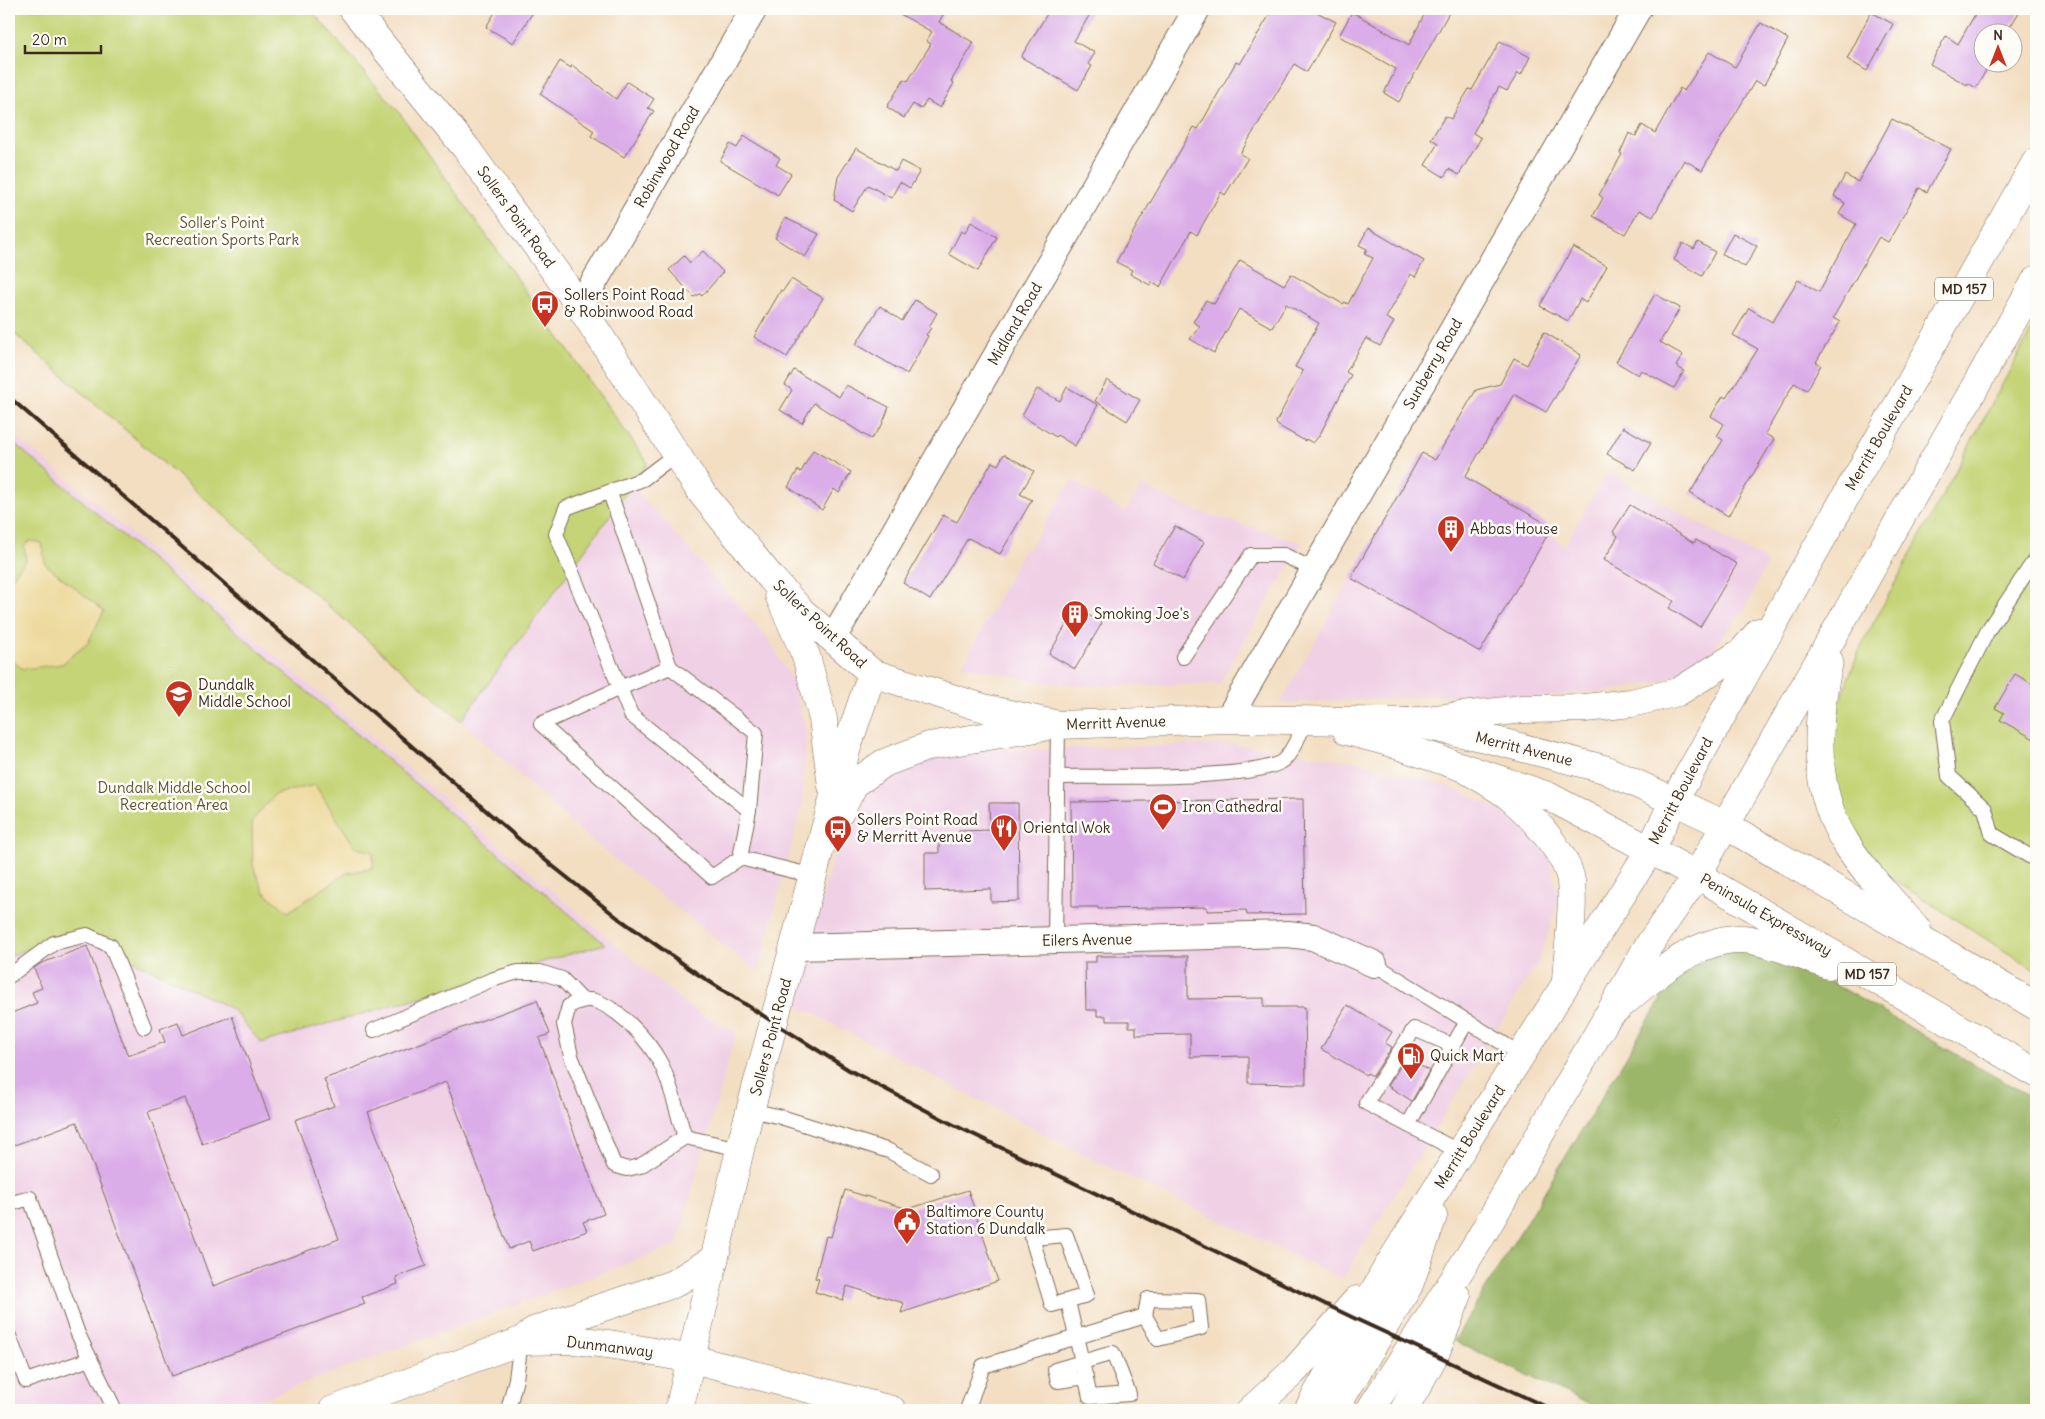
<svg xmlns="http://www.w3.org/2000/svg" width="2045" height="1419" viewBox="0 0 2045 1419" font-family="Delius,sans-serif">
	<rect width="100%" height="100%" fill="#fdfcf7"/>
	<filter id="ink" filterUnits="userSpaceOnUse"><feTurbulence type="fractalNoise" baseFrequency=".02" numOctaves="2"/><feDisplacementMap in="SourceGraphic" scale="10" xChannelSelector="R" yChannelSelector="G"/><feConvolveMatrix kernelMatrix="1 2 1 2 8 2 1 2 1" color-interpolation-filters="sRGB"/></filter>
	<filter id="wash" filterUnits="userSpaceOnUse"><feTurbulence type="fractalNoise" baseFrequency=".0096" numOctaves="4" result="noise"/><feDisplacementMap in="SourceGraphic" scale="20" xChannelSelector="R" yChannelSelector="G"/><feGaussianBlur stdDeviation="1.12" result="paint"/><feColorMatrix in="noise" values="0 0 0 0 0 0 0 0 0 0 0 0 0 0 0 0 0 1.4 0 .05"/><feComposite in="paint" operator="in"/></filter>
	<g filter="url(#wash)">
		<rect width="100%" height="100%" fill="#f3dec2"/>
		<g fill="#f0d0e5">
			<path d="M9,430L689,1007L736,1033L677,1245L232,1410H9Z"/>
			<path d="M1420,455L1565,545L1607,472L1768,562L1746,607L1702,663L1658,682L1605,691L1540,697L1450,695L1280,703Z"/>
			<path d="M1072,480L1125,512L1142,486L1189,508L1302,543L1219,684L1090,686L1033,681L963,665L1025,548L1028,551Z"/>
			<path d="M633,486L769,640L793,682L806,732L802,805L758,972L587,837L461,721Z"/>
			<path d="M1236,744L1358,762L1449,786L1520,820L1549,854L1559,902L1538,962L1343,1279L1104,1165L793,1003L838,840L861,792L907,758L945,751Z"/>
		</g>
		<g fill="#c4d476" stroke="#807f4a">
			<path d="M9,9H310L398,111L648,463L461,721L9,329Z"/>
			<path d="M2036,322V971L1872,866L1837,808L1827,733L1861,646Z"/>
			<path d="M9,439L605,944L261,1043L232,1009L75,932L9,956Z"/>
		</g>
		<path fill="#9bb667" stroke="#6b7042" d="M1763,949L1820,976L2036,1100V1410H1601L1454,1341L1666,991L1695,965L1729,951Z"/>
		<g fill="#eeda9e" stroke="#94825e">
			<path d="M30,541L42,543L45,564L104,611L88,643L62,664L23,669L9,659V581L26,560L24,546Z"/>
			<path d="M315,785L355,847L373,852V868L347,873L288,912L264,892L253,866L252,821L275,794Z"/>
		</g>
		<g id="blocks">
			<g fill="#daace8">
				<path d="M497,9H535L513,43L486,27Z"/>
				<path d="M891,9H946L939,22L974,43L951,81L954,83L940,108L927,100L921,109L913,104L904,118L887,107L904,79L908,81L931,44L926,41L932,32Z"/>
				<path d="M1050,9H1093L1074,41L1095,53L1088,64L1092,66L1078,90L1021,57Z"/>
				<path d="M1273,9H1311L1336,22L1307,72L1294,64L1240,154L1248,158L1225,195L1221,192L1197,235L1191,231L1160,287L1151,282L1150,285L1130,274L1132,270L1116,262L1194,127L1198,129L1236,62L1240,64Z"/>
				<path d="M1427,9H1451L1399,102L1384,93L1396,69L1339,36L1352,12L1409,45Z"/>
				<path d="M1978,9H2021L2007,32H1982L1981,60L1989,65L1976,88L1968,83L1967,85L1930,64L1946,36L1958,44Z"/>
				<path d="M1871,12L1893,24L1867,71L1847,59Z"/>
				<path d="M1761,23L1788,39L1764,85L1755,81L1702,170L1684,160L1653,217L1639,210L1625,234L1593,216L1603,198L1599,195L1622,154L1620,153L1629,133L1636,136L1642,125L1655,133L1680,88L1684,91L1709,52L1735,67Z"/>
				<path d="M1500,41L1530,57L1521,75L1518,73L1507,91L1499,87L1473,133L1481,138L1459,175L1449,169L1444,177L1425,165L1438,143L1431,139L1445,116L1451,119L1469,89L1472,90Z"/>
				<path d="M560,61L571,68L572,65L616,99L627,82L654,99L648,108L654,111L624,157L591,136L594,131L540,94Z"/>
				<path d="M1892,119L1951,149L1927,192L1919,188L1888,242L1879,237L1833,318L1840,322L1816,362L1821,365L1807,390L1794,383L1765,434L1774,439L1728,516L1690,493L1723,440L1717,436L1724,424L1711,416L1723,396L1726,398L1758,349L1733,335L1749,308L1772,322L1798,280L1819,292L1856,224L1839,214L1845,203L1834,196L1845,175L1858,182Z"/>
				<path d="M744,136L780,158L776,165L791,174L778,195L720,161L730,144L737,148Z"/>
				<path d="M856,148L896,171L901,161L920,171L910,188L900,182L891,198L868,185L852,211L834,200L838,177Z"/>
				<path d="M785,218L819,234L805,257L775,238Z"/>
				<path d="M971,222L997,237L978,271L949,254L961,231L965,233Z"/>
				<path d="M1368,228L1424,261L1415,277L1411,274L1386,318L1394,322L1380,346L1366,338L1346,372L1351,375L1319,436L1313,443L1306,439L1305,441L1277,425L1276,422L1303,371L1295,367L1319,323L1286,304L1272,328L1239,309L1214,353L1190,339L1200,326L1193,322L1206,300L1214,304L1240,260L1284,285L1291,274L1343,304L1344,302L1348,304L1373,258L1364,254L1367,249L1359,245Z"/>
				<path d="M1733,233L1757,246L1745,267L1722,254Z"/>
				<path d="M1698,242L1715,252L1702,276L1674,260L1683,243L1694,249Z"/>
				<path d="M1573,247L1607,266L1586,303L1580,299L1568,321L1540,306Z"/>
				<path d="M703,251L723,272L702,296L700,294L694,297L669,270L684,256L690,263Z"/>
				<path d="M791,279L823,298L787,357L754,337L781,290L783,291Z"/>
				<path d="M1655,294L1680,308L1660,342L1683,355L1676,366L1684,371L1674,388L1641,370L1638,375L1616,362Z"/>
				<path d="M915,300L937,313L929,327L931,328L926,335L928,336L907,374L856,344L880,306L902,321Z"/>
				<path d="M1544,332L1581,355L1546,412L1514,394L1465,477L1552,527L1480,652L1351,578L1422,453L1435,460L1476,390L1500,384L1514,358L1527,365Z"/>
				<path d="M794,370L839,397L846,385L889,407L882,425L871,439L814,403L802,423L780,410L792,390L785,385Z"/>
				<path d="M1107,380L1140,400L1127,421L1095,401Z"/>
				<path d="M1067,387L1098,405L1075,446L1057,435L1056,437L1022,416L1037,389L1060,401Z"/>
				<path d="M1623,427L1651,443L1635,470L1607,454Z"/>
				<path d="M813,450L851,472L839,493L834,489L822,510L788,487L798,470L801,472Z"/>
				<path d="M1004,454L1034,471L1020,494L1032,500L1000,554L968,538L930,600L903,583L943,515L957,522L992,462L998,465Z"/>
				<path d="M1630,505L1694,543L1696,540L1737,564L1700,627L1669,608L1674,601L1604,560L1618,536L1613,532Z"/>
				<path d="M1175,526L1204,542L1183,580L1153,563Z"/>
				<path d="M1076,608L1102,623L1075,669L1049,654Z"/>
				<path d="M2015,674L2036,686V740L2000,720L2004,713L1995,708Z"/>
				<path d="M1303,799L1305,914L1247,915L1246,910L1207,911V907L1098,909V907H1072L1071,802Z"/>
				<path d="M989,803H1018L1019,901L991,902V889L925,891V853H939V840L959,839V831L990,830Z"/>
				<path d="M87,946L128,1056L165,1042L160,1029L178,1022L183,1035L232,1016L270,1119L202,1144L185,1098L148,1112L213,1286L339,1239L295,1120L334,1106L324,1079L537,1000L550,1034L539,1038L604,1214L583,1222L587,1231L533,1251L529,1241L509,1249L446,1082L368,1112L426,1266L396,1277L398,1284L362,1297L365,1304L172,1376L77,1122L9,1147V1014L37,1003L32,992L42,988L34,968L42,963Z"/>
				<path d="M1096,956H1188V999L1264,998V1007H1305L1306,1084L1248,1083V1056L1190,1057V1034L1136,1035V1027H1129V1021H1106V1016H1097V1010H1086L1085,962H1096Z"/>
				<path d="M1347,1005L1392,1032L1385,1043L1392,1047L1373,1076L1367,1073L1366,1075L1321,1049Z"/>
				<path d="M1406,1057L1429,1071L1412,1101L1388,1086Z"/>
				<path d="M845,1190L908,1209L968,1190L998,1281L901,1313L904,1303L847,1286L843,1300L815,1292L819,1279L815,1278L826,1236L831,1237Z"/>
			</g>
		</g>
	</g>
	<g filter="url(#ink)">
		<use href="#blocks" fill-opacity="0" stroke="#7b6957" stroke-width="1"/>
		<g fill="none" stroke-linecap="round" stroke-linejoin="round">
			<g stroke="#7b6957" stroke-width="16">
				<g id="service">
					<path d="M610,493L670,667L620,688L556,534L566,508L643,479L676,454"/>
					<path d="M2036,558L1988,630L1942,721L1949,776L1985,809L1992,834L2036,860"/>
					<path d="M1183,657L1251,555H1284L1314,570"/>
					<path d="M670,667L756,733L749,810L740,858"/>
					<path d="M1058,777C1097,776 1260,781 1284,760C1294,750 1300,732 1307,720"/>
					<path d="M749,810L631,715L620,688L541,724L712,877L740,858L814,876"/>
					<path d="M1055,940L1058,725"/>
					<path d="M1374,964L1522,1055"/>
					<path d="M9,976L54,943L87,935L111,946L144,1027"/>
					<path d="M374,1030L491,980L518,972H540L562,979L582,1000"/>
					<path d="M751,1110L781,1117L889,1151L931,1174"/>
					<path d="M1408,1125L1366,1103L1414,1029L1454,1046"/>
					<path d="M685,1137C677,1114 672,1086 661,1064C649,1041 620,1009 595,1001C586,998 577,1002 569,1006L564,1024L571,1056L614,1165L627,1169L640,1166L685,1137L740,1149"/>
					<path d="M1460,1152L1408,1125L1467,1021"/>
					<path d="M9,1204L30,1198L78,1334L115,1410"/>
					<path d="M1066,1235L1087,1295L1052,1305L1032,1238Z"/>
					<path d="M1148,1299L1198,1300L1201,1328L1158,1339L1145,1316Z"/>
					<path d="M1068,1301C1075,1333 1083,1365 1090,1397L1129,1394L1113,1353L1055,1370L1058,1381L1086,1377"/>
					<path d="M9,1336L26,1381L90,1359"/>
					<path d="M508,1410L516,1379L521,1341"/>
					<path d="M967,1410L983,1366L1145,1316"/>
				</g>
			</g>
			<g stroke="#7b6957" stroke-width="28">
				<g id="minor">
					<path d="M580,306L754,9"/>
					<path d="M833,638L1197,9"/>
					<path d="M1228,719L1638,9"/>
					<path d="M795,947L1288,934L1313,937L1374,964"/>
				</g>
			</g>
			<g stroke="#7b6957" stroke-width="29">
				<g id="tertiary">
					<path d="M353,9L466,148L580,306L701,492L771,578L801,611L872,673L987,709L1058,725L1228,719L1409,722L1485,738L1604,769L1674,801"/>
					<path d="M779,595L806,656L823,719L832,786"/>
					<path d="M1347,731L1385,741L1548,796L1650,850"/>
					<path d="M840,812L854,784L884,763L929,746L1043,727"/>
					<path d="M526,1337L534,1331L567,1319L673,1284L714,1259"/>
					<path d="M333,1410L521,1341L575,1340L615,1345L692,1359L892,1410"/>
					<path d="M679,1410L741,1145L847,747L872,673"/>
				</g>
			</g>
			<g stroke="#7b6957" stroke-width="29">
				<g id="secondary">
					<path d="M1462,767C1478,777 1497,786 1511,798C1531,815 1567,854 1571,881C1574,913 1568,948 1566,980"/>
					<path d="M1251,1410L1293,1372L1357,1300"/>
					<path d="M1308,1410L1387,1268L1650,850"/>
					<path d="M1334,1410L1409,1285L1433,1216"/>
					<path d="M1370,1410L1478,1242L1647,948L1697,875"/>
					<path d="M1404,1410L1435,1354L1457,1297"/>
				</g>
			</g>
			<g stroke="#7b6957" stroke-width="29">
				<g id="primary">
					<path d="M2036,162L1788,598L1674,801L1650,850L1697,875L2036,1073"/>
					<path d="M1829,661C1816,720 1811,789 1846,843C1866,874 1892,901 1917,929"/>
					<path d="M1409,722L1523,709L1585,708L1631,703L1678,692L1742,652L1759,632"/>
					<path d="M1674,801L1727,826L2036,1006"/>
					<path d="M1697,875L2036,280"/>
					<path d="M1606,1018C1643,986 1698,931 1751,940C1776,944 1804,957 1828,965"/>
				</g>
			</g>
			<use href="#service" stroke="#fff" stroke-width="14"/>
			<use href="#minor" stroke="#fff" stroke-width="26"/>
			<use href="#tertiary" stroke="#fff" stroke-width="28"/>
			<use href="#secondary" stroke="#fff" stroke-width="28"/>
			<use href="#primary" stroke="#fff" stroke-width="28"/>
			<path stroke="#3b2a1e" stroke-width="4" d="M9,397L520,840L618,918L699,975L849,1070L952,1124L1358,1320L1553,1410"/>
		</g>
	</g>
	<defs>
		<g id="bus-pin" transform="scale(1.4375)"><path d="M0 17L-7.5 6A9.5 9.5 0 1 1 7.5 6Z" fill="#c8321e" stroke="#fdfcf7"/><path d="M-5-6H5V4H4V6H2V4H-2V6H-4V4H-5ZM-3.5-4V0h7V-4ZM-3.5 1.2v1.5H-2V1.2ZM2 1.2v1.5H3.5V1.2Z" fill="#fff"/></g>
		<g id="building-pin" transform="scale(1.4375)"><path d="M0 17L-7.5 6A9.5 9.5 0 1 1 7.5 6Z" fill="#c8321e" stroke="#fdfcf7"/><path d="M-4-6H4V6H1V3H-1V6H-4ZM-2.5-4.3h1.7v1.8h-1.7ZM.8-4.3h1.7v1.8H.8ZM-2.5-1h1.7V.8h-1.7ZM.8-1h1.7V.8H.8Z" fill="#fff"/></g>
		<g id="school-pin" transform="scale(1.4375)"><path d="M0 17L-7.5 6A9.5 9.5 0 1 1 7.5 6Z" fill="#c8321e" stroke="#fdfcf7"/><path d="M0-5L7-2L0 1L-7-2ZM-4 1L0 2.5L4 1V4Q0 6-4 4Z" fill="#fff"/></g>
		<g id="stadium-pin" transform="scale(1.4375)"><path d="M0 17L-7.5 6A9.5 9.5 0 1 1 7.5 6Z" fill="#c8321e" stroke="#fdfcf7"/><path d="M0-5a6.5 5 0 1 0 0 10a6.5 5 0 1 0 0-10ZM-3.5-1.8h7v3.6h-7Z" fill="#fff"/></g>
		<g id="restaurant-pin" transform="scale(1.4375)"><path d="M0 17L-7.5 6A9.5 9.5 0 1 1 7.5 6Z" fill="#c8321e" stroke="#fdfcf7"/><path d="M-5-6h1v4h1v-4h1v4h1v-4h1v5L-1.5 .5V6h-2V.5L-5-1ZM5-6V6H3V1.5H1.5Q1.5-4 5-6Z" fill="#fff"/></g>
		<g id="fuel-pin" transform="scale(1.4375)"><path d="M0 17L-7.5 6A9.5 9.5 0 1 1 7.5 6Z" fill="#c8321e" stroke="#fdfcf7"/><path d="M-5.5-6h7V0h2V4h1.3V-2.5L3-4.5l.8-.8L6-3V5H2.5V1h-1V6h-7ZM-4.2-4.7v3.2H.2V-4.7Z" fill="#fff"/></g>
		<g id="civic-pin" transform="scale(1.4375)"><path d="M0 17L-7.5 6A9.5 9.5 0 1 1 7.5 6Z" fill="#c8321e" stroke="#fdfcf7"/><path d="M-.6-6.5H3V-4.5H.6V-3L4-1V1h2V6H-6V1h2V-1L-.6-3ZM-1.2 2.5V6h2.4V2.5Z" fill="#fff"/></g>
	</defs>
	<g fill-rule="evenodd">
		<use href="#bus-pin" x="545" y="304"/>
		<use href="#building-pin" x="1451" y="529"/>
		<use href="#building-pin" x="1075" y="614"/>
		<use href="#school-pin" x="179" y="694"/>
		<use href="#stadium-pin" x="1163" y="807"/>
		<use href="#restaurant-pin" x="1004" y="828"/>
		<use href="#bus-pin" x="838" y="829"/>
		<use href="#fuel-pin" x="1411" y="1056"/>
		<use href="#civic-pin" x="907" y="1221"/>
	</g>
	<g text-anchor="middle" stroke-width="5" stroke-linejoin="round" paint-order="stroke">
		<g fill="#fdfcf7" stroke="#75695f" stroke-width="1">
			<rect x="1935" y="277.5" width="58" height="23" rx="4"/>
			<rect x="1838" y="962.5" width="58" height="23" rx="4"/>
		</g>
		<g font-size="14" font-weight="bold" fill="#3b2a1e">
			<text x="1964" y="294">MD 157</text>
			<text x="1867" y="979">MD 157</text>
		</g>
		<g font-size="15" fill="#3b2a1e" stroke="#fdfcf7">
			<text transform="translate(667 157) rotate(-60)" y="5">Robinwood Road</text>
			<text transform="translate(516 217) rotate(54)" y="5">Sollers Point Road</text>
			<text transform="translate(1015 324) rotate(-60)" y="5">Midland Road</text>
			<text transform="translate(1433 364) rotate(-60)" y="5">Sunberry Road</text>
			<text transform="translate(1879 438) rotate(-60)" y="5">Merritt Boulevard</text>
			<text transform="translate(820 624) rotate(43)" y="5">Sollers Point Road</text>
			<text transform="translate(1116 723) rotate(-2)" y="5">Merritt Avenue</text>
			<text transform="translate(1524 749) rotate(14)" y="5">Merritt Avenue</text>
			<text transform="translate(1681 791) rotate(-62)" y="5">Merritt Boulevard</text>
			<text transform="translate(1766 915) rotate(30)" y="5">Peninsula Expressway</text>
			<text transform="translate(1087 940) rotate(-1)" y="5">Eilers Avenue</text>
			<text transform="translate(771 1037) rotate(-75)" y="5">Sollers Point Road</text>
			<text transform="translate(1470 1137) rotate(-58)" y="5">Merritt Boulevard</text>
			<text transform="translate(610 1347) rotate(7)" y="5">Dunmanway</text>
		</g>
		<g font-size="15" fill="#5d5434" stroke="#fdfcf7">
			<text x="222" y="228">Soller's Point<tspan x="222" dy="17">Recreation Sports Park</tspan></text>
			<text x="174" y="793">Dundalk Middle School<tspan x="174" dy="17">Recreation Area</tspan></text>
		</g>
		<g font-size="15" fill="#3b2a1e" stroke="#fdfcf7" text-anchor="start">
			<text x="564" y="300">Sollers Point Road<tspan x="564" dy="17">&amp; Robinwood Road</tspan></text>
			<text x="1470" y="534">Abbas House</text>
			<text x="1094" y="619">Smoking Joe's</text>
			<text x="198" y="690">Dundalk<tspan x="198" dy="17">Middle School</tspan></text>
			<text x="1182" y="812">Iron Cathedral</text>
			<text x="857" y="825">Sollers Point Road<tspan x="857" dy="17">&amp; Merritt Avenue</tspan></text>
			<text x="1023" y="833">Oriental Wok</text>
			<text x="1430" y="1061">Quick Mart</text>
			<text x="926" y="1217">Baltimore County<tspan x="926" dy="17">Station 6 Dundalk</tspan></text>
		</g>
	</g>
	<rect width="2045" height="1419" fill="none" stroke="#fdfcf7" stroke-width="30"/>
	<g transform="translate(1998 48)"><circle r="24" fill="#fdfcf7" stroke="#afa8a0"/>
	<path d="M0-4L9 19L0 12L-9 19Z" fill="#c8321e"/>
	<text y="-8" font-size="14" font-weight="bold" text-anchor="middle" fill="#3b2a1e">N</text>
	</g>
	<path d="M25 45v8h76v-8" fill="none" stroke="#3b2a1e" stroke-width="2.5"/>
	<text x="32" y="45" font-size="15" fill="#3b2a1e" stroke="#fdfcf7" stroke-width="4" paint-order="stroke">20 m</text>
</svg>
